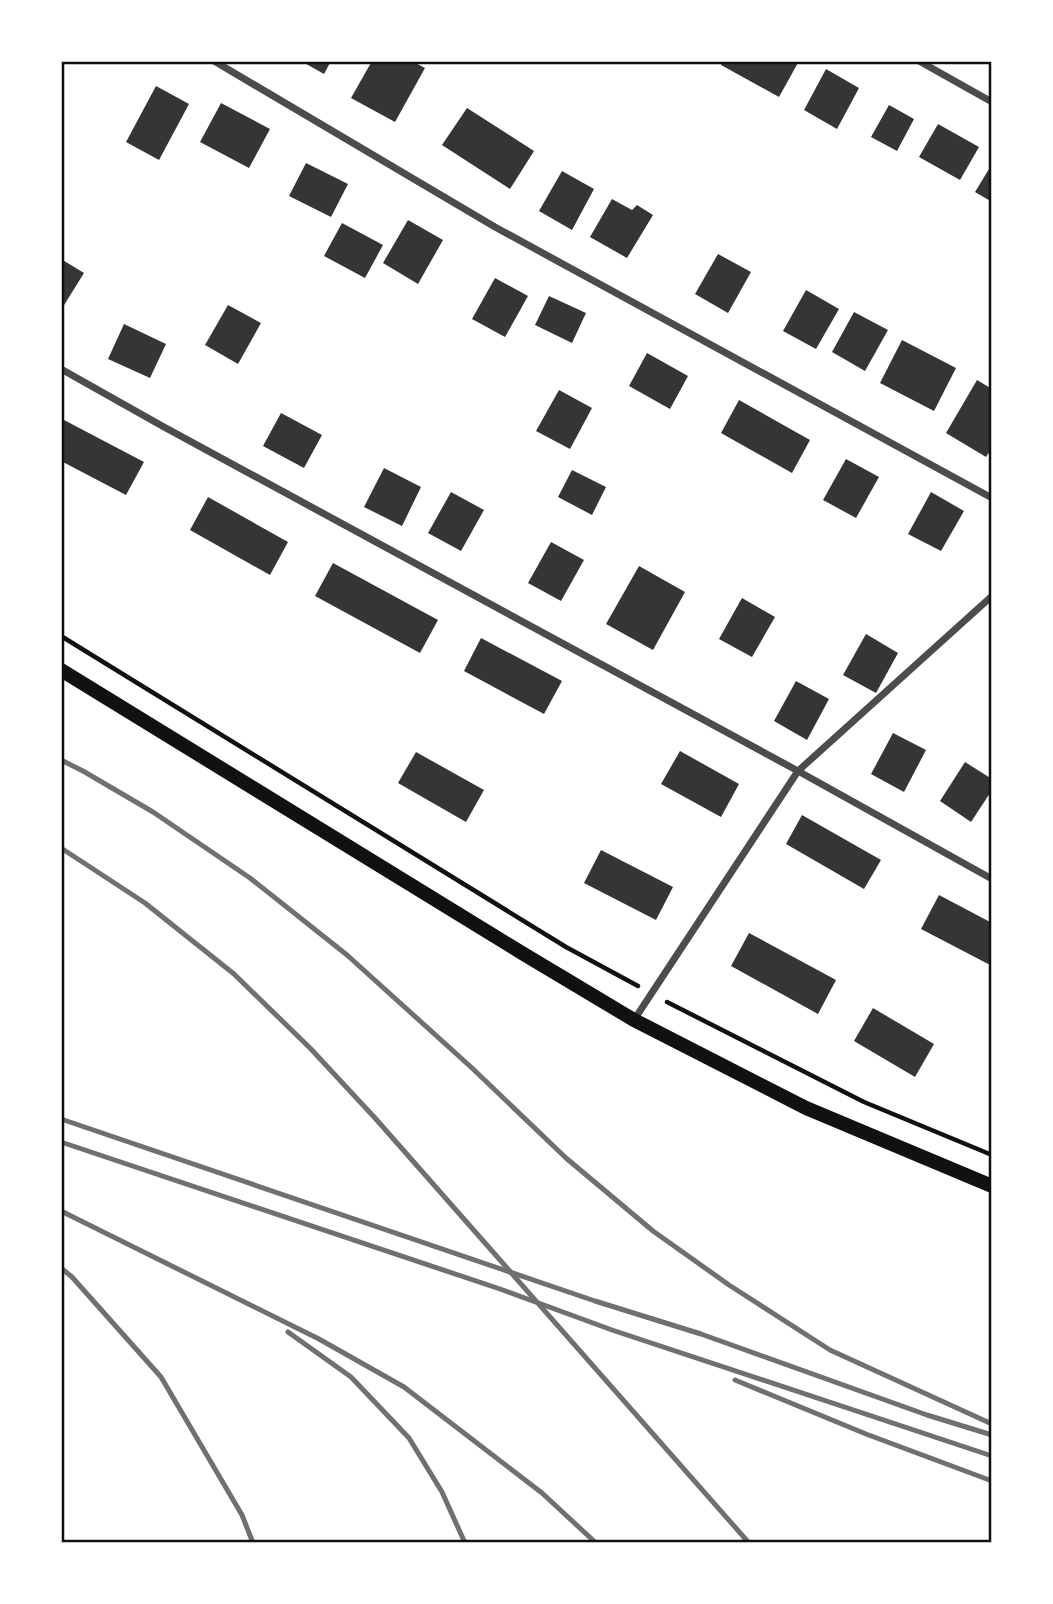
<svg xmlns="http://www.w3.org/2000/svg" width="1053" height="1604" viewBox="0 0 1053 1604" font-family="'Fira Sans Condensed',sans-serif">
	<rect width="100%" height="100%" fill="#fff"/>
	<g fill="#353535">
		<path d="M301,61H331L324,74Z"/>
		<path d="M372,61H412L425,68L395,122L351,98Z"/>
		<path d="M723,61H799L779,97L721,65Z"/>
		<path d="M826,69L859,88L837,129L804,110Z"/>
		<path d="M156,86L189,104L159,160L126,142Z"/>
		<path d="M221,103L270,129L249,168L200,142Z"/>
		<path d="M889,105L914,119L897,151L871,137Z"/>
		<path d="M467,108L534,151L510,189L442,145Z"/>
		<path d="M938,124L979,147L960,180L919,157Z"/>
		<path d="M306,163L348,184L331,217L289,196Z"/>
		<path d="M992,164V202L975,192Z"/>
		<path d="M562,171L594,189L572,230L539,211Z"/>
		<path d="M612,199L632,210L637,205L653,215L627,258L590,237Z"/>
		<path d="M408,220L443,240L418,284L383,263Z"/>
		<path d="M342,223L383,245L365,278L324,256Z"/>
		<path d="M718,254L751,272L728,313L695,294Z"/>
		<path d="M61,259L84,273L61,310Z"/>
		<path d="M495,278L528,296L505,337L472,319Z"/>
		<path d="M806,290L839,309L816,349L783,331Z"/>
		<path d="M549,296L586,313L572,343L535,325Z"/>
		<path d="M228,305L261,323L238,364L205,345Z"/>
		<path d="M854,312L888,330L865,371L832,352Z"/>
		<path d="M124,324L166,344L150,378L108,359Z"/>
		<path d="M902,340L956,368L934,411L880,383Z"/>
		<path d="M647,353L688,376L670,409L629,386Z"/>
		<path d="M977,380L992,389V448L986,457L946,433Z"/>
		<path d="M559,390L592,408L570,449L536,431Z"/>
		<path d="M739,400L810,440L792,473L721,433Z"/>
		<path d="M281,413L322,435L304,468L263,446Z"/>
		<path d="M64,420L144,462L126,495L61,461V424Z"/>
		<path d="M846,459L879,477L856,518L823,500Z"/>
		<path d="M384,468L421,487L402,526L364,507Z"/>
		<path d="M572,470L606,487L592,515L558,497Z"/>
		<path d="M451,492L484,510L461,551L428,533Z"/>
		<path d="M931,492L964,511L941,551L908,534Z"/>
		<path d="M208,497L288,542L270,575L190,530Z"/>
		<path d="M551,542L584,560L561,601L528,583Z"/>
		<path d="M333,563L438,620L420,653L315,596Z"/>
		<path d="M639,566L685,592L653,650L606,624Z"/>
		<path d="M742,598L775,617L752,657L719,639Z"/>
		<path d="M866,634L898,653L876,693L843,675Z"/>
		<path d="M481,638L562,681L544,714L464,671Z"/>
		<path d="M796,681L829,699L807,740L774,721Z"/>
		<path d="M893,733L926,750L904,792L871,774Z"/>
		<path d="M680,751L739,784L721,817L661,784Z"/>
		<path d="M416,752L484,790L466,822L398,783Z"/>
		<path d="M965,762L992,779V790L971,822L940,801Z"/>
		<path d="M802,815L881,860L864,889L786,844Z"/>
		<path d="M601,850L673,887L656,920L584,883Z"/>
		<path d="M939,895L992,923V966L921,929Z"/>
		<path d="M749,933L836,980L818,1014L731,966Z"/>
		<path d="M873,1008L934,1044L915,1077L854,1041Z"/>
	</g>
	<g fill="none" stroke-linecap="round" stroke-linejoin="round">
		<g stroke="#111" stroke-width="4.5">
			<path d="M61,636L566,947L638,986"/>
			<path d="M667,1002L864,1102L992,1155"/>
		</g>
		<g stroke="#4c4c4c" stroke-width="7">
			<path d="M214,61L495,227L992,498"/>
			<path d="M919,61L992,102"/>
			<path d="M61,369L164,427L798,771L992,879"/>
			<path d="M634,1020L798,771L992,596"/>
		</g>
		<path stroke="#111" stroke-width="14" d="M61,670L522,953L634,1020L806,1108L992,1186"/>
		<g stroke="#707070" stroke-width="5">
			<path d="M61,760L83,771L153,812L250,878L347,955L472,1068L566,1158L653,1231L729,1285L830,1350L992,1424"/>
			<path d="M61,848L145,903L234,974L310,1048L375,1118L749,1543"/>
			<path d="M61,1119L595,1301L701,1334L927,1415L992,1435"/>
			<path d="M61,1142L500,1289L612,1330L992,1456"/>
			<path d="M61,1211L319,1339L404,1387L542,1493L596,1543"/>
			<path d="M61,1268L72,1277L161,1377L242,1515L253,1543"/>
			<path d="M288,1332L351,1377L409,1438L442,1492L465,1543"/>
			<path d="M735,1380L866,1434L992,1481"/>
		</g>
	</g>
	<rect width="1053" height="1604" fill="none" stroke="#ffffff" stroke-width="126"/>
	<rect x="63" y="63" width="927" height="1478" fill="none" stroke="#111" stroke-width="2.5"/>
</svg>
